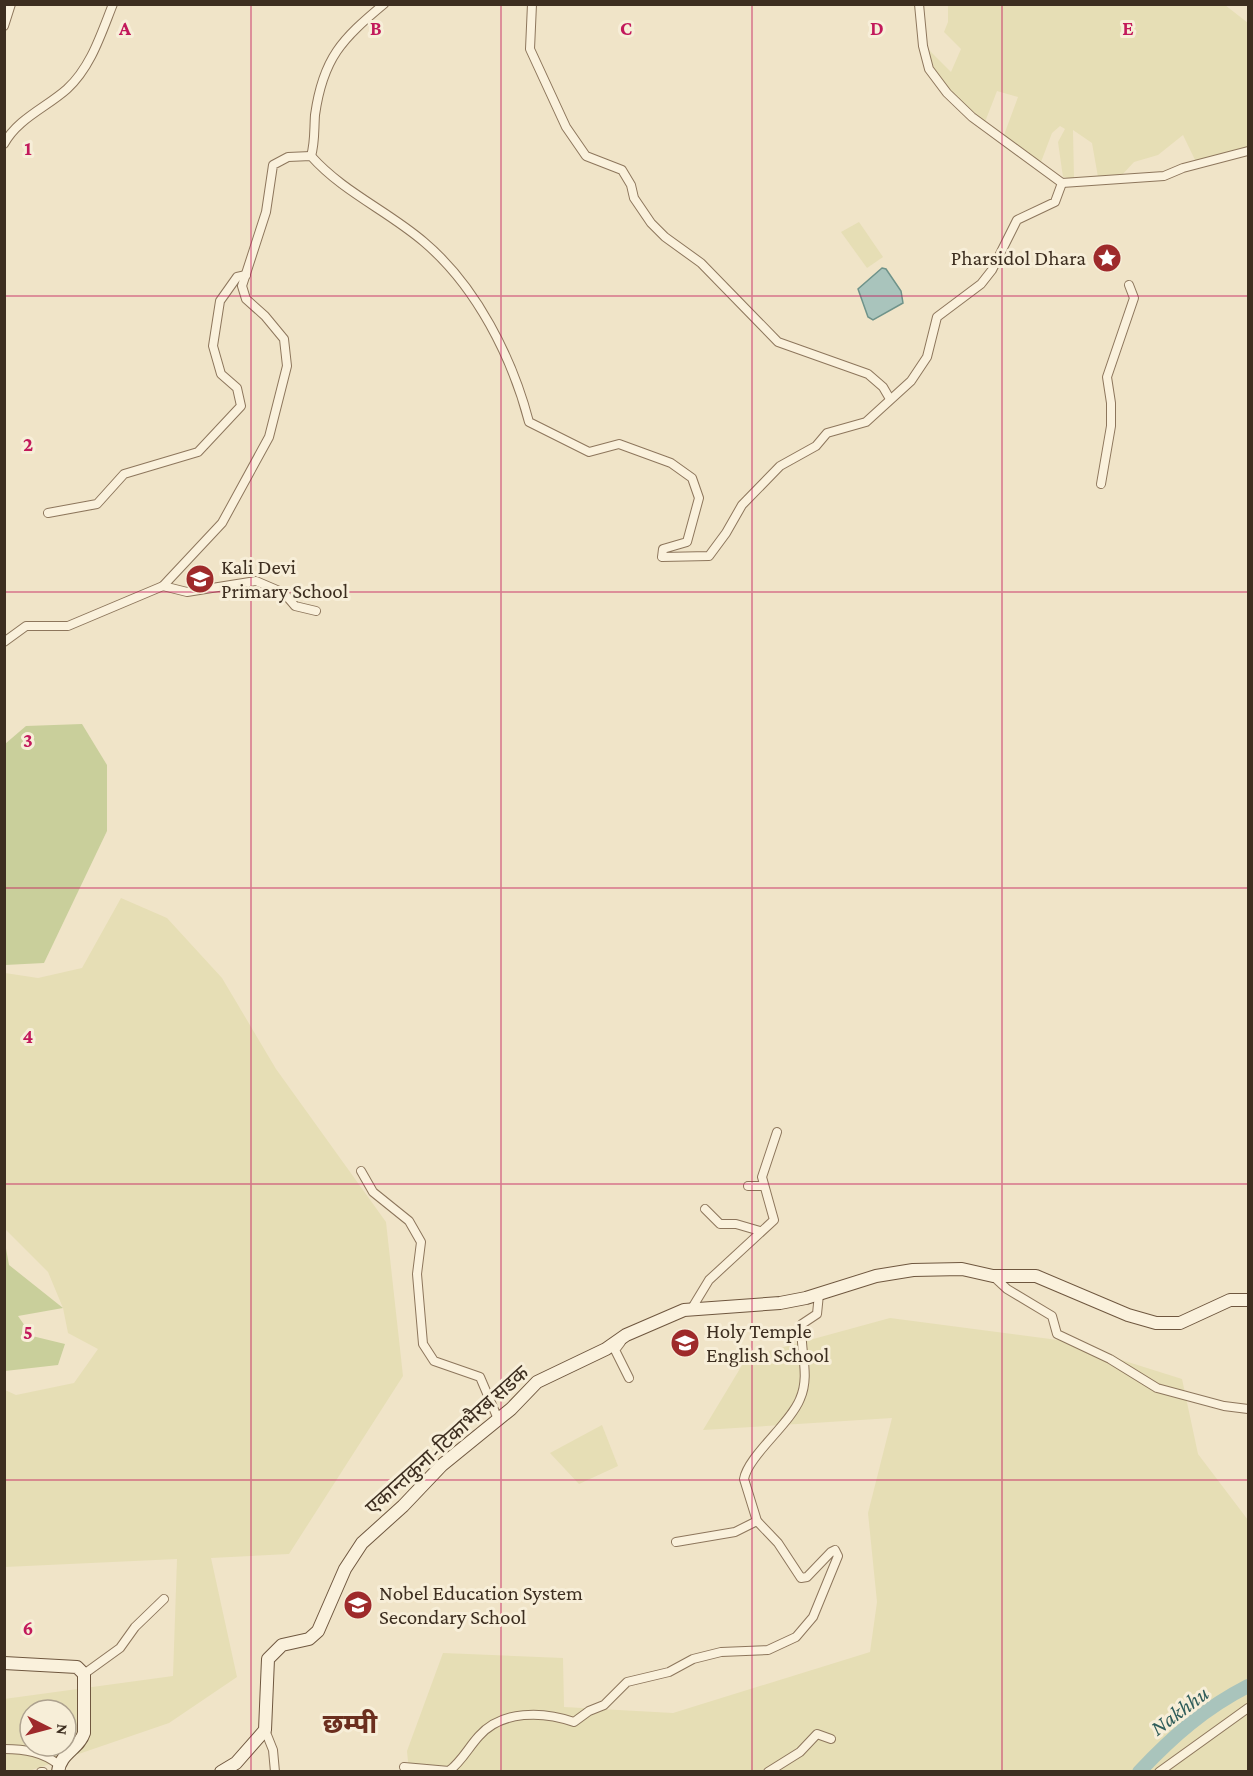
<svg xmlns="http://www.w3.org/2000/svg" width="1253" height="1776" viewBox="0 0 1253 1776" font-family="'Crimson Pro','Noto Sans Devanagari',serif">
	<rect width="100%" height="100%" fill="#f0e4c8"/>
	<g fill="#e6deb5" fill-rule="evenodd">
		<path d="M948,5H1225L1248,23V148L1196,162L1183,135L1158,155L1134,162L1121,176L1098,177L1092,143L1073,130L1074,179L1063,177L1058,142L1065,129L1060,126L1052,133L1041,162L1004,135L1018,97L997,91L985,122L950,93L930,66L926,47L951,72L961,49L944,32L948,22Z"/>
		<path d="M859,222L883,257L867,268L841,232Z"/>
		<path d="M121,898L167,918L222,978L276,1069L386,1222L403,1376L289,1554L211,1558L237,1677L169,1723L29,1771H5L4,1699L173,1676L177,1559L5,1567V1390L16,1395L74,1383L98,1349L68,1333L63,1308L48,1272L5,1229V973L38,978L82,968ZM30,1710H66V1746H30Z"/>
		<path d="M890,1318L1058,1340L1182,1379L1198,1454L1248,1520V1771L409,1772L407,1751L443,1653L563,1658L564,1707L673,1713L870,1652L877,1602L868,1513L892,1418L703,1430L747,1357Z"/>
		<path d="M602,1425L618,1466L579,1484L550,1453Z"/>
	</g>
	<g fill="#c9cf9b">
		<path d="M82,724L107,765V831L44,963L5,965V744L26,726Z"/>
		<path d="M5,1243L9,1265L63,1308L18,1316L32,1336L65,1344L58,1365L5,1371Z"/>
	</g>
	<path fill="#a9c4bc" stroke="#6f938a" stroke-width="1.5" d="M882,268L886,269L901,291L903,303L873,320L868,317L858,289Z"/>
	<g fill="none" stroke-linecap="round" stroke-linejoin="round">
		<path stroke="#a9c4bc" stroke-width="14" d="M1139,1772C1173,1736 1205,1708 1248,1686"/>
		<g stroke="#8d765c" stroke-width="10">
			<g id="street">
				<path d="M532,4L530,49L566,127L586,156L622,170L631,185L634,198L651,223L665,237L701,263L778,342L868,374L883,387L890,399"/>
				<path d="M919,4L923,46L929,69L947,93L972,117L1062,183L1164,176L1183,168L1248,151"/>
				<path d="M4,26L11,4"/>
				<path d="M4,144C17,119 47,107 67,89C91,67 101,34 113,4"/>
				<path d="M311,156C315,143 314,129 315,115C323,58 342,39 384,4"/>
				<path d="M1101,484L1111,426V403L1107,377L1134,298L1129,285"/>
				<path d="M48,513L97,504L124,474L198,452L241,406L237,388L221,374L213,346L220,301L237,277L246,275"/>
				<path d="M163,586L187,592L256,581L284,593L295,606L316,611"/>
				<path d="M4,642L26,626H68L163,586L222,523L269,437L287,366L284,339L265,316L246,299L242,286L266,212L273,165L288,157L311,156C343,192 388,211 424,242C476,286 512,357 529,422L589,452L619,444L671,463L692,478L699,498L687,542L663,549L662,557L709,556L726,533L742,505L780,466L816,446L827,433L866,422L911,381L927,357L937,317L981,284L992,270L1017,220L1055,202L1062,183"/>
				<path d="M361,1171L373,1192L409,1221L421,1242L417,1274L423,1344L434,1361L480,1377L498,1419"/>
				<path d="M748,1186H763"/>
				<path d="M705,1209L720,1224H736L760,1231"/>
				<path d="M993,1276L1007,1289L1052,1316L1057,1334L1110,1359L1157,1388L1224,1406L1248,1409"/>
				<path d="M692,1308L709,1280L774,1220L762,1177L777,1132"/>
				<path d="M621,1342L615,1350L629,1378"/>
				<path d="M676,1542L735,1532L757,1521"/>
				<path d="M84,1674L120,1648L135,1627L164,1599"/>
				<path d="M265,1730L273,1750L275,1772"/>
				<path d="M4,1749C25,1749 43,1752 59,1765"/>
				<path d="M404,1767L449,1771C462,1761 468,1748 479,1736C502,1710 543,1711 574,1722L589,1711L604,1705L627,1682L669,1672L693,1659L721,1652L768,1650L796,1637L813,1617L838,1556L835,1550L831,1552L807,1577L801,1578L778,1543L757,1521L744,1479C748,1456 790,1424 800,1399C811,1374 799,1350 802,1324L817,1314L819,1294"/>
				<path d="M41,1772H43"/>
				<path d="M768,1772L800,1752L817,1734L831,1739"/>
				<path d="M1159,1772L1248,1708"/>
			</g>
		</g>
		<g stroke="#6f573f" stroke-width="14">
			<g id="secondary">
				<path d="M4,1663L77,1667L84,1674V1733C79,1749 60,1753 58,1772"/>
				<path d="M221,1772L236,1763L265,1730L268,1659L282,1645L309,1639L318,1631L345,1569L362,1543L403,1506L442,1465L511,1409L537,1382L606,1349L626,1335L684,1310L780,1303L806,1298L876,1276L913,1270L962,1269L993,1276H1036L1128,1315L1156,1323H1180L1230,1300H1248"/>
			</g>
		</g>
		<use href="#street" stroke="#faf1dc" stroke-width="8"/>
		<use href="#secondary" stroke="#faf1dc" stroke-width="12"/>
	</g>
	<path fill="none" stroke="#c2185b" stroke-width="1.5" stroke-opacity="0.55" d="M251,4V1772M501,4V1772M752,4V1772M1002,4V1772M4,296H1248M4,592H1248M4,888H1248M4,1184H1248M4,1480H1248"/>
	<defs>
		<g id="sight-disc" transform="scale(1.5)"><circle r="9.5" fill="#9e2a2b" stroke="#f7eed8"/><path d="M0-6L1.8-2.2L6-1.7L2.9 1.2L3.7 5.4L0 3.3L-3.7 5.4L-2.9 1.2L-6-1.7L-1.8-2.2Z" fill="#fff"/></g>
		<g id="school-disc" transform="scale(1.5)"><circle r="9.5" fill="#9e2a2b" stroke="#f7eed8"/><path d="M0-5L7-2L0 1L-7-2ZM-4 1L0 2.5L4 1V4Q0 6-4 4Z" fill="#fff"/></g>
	</defs>
	<g fill-rule="evenodd">
		<use href="#sight-disc" x="1107" y="258"/>
		<use href="#school-disc" x="200" y="579"/>
		<use href="#school-disc" x="685" y="1343"/>
		<use href="#school-disc" x="358" y="1605"/>
	</g>
	<g text-anchor="middle" stroke-width="6" stroke-linejoin="round" paint-order="stroke">
		<g font-size="21" fill="#3d2e20" stroke="#f7eed8" text-anchor="start">
			<text x="1086" y="265" text-anchor="end">Pharsidol Dhara</text>
			<text x="221" y="574">Kali Devi<tspan x="221" dy="24">Primary School</tspan></text>
			<text x="706" y="1338">Holy Temple<tspan x="706" dy="24">English School</tspan></text>
			<text x="379" y="1600">Nobel Education System<tspan x="379" dy="24">Secondary School</tspan></text>
		</g>
		<g font-size="21" fill="#3d2e20" stroke="#f7eed8">
			<text transform="translate(447 1440) rotate(-42)" y="7">एकान्तकुना-टिकाभैरब सडक</text>
		</g>
		<g font-size="22" font-style="italic" fill="#2f5d5a" stroke="#f7eed8">
			<text transform="translate(1179 1710) rotate(-37)" y="8">Nakhhu</text>
		</g>
		<g font-size="27" font-weight="bold" fill="#6b2e1e" stroke="#f7eed8">
			<text x="350" y="1733">छम्पी</text>
		</g>
	</g>
	<g font-size="20" text-anchor="middle" font-weight="bold" fill="#c2185b" stroke="#f7eed8" stroke-width="6" stroke-linejoin="round" paint-order="stroke">
		<text x="125" y="35">A</text>
		<text x="376" y="35">B</text>
		<text x="626" y="35">C</text>
		<text x="877" y="35">D</text>
		<text x="1128" y="35">E</text>
		<text x="28" y="155">1</text>
		<text x="28" y="451">2</text>
		<text x="28" y="747">3</text>
		<text x="28" y="1043">4</text>
		<text x="28" y="1339">5</text>
		<text x="28" y="1635">6</text>
	</g>
	<rect width="1253" height="1776" fill="none" stroke="#3d2e20" stroke-width="12"/>
	<g transform="translate(48 1728) rotate(96)"><circle r="28" fill="#f7eed8" stroke="#ada18e" stroke-width="1.5"/>
	<path d="M0-4.5L10 22L0 15L-10 22Z" fill="#9e2a2b"/>
	<text y="-9" font-size="16" font-weight="bold" text-anchor="middle" fill="#3d2e20">N</text>
	</g>
</svg>
